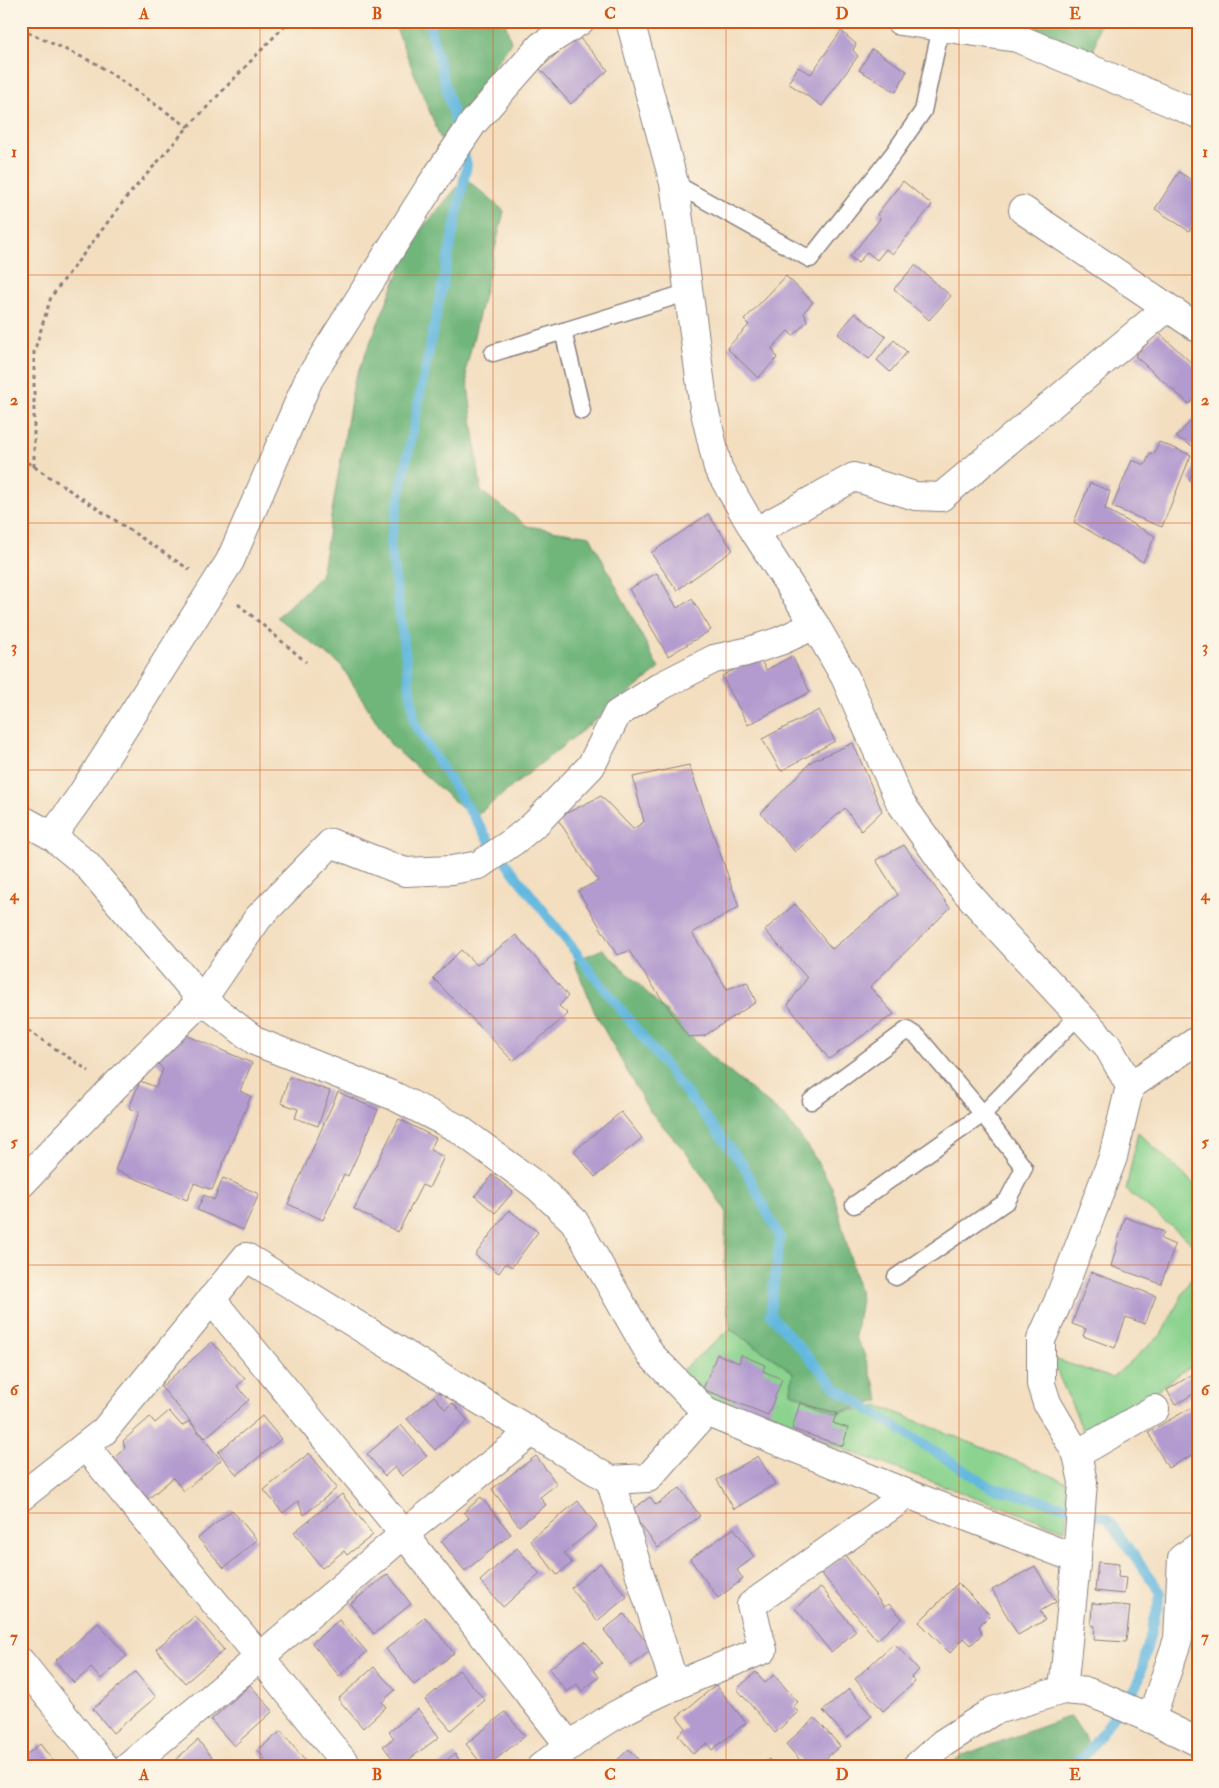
<svg xmlns="http://www.w3.org/2000/svg" width="1219" height="1788" viewBox="0 0 1219 1788" font-family="'IM FELL Double Pica',serif">
	<rect width="100%" height="100%" fill="#fcf5e5"/>
	<filter id="ink" filterUnits="userSpaceOnUse"><feTurbulence type="fractalNoise" baseFrequency=".02" numOctaves="2"/><feDisplacementMap in="SourceGraphic" scale="10" xChannelSelector="R" yChannelSelector="G"/><feConvolveMatrix kernelMatrix="1 2 1 2 8 2 1 2 1" color-interpolation-filters="sRGB"/></filter>
	<filter id="wash" filterUnits="userSpaceOnUse"><feTurbulence type="fractalNoise" baseFrequency=".0096" numOctaves="4" result="noise"/><feDisplacementMap in="SourceGraphic" scale="20" xChannelSelector="R" yChannelSelector="G"/><feGaussianBlur stdDeviation="1.12" result="paint"/><feColorMatrix in="noise" values="0 0 0 0 0 0 0 0 0 0 0 0 0 0 0 0 0 1.4 0 .05"/><feComposite in="paint" operator="in"/></filter>
	<g filter="url(#wash)">
		<rect width="100%" height="100%" fill="#f3dec0"/>
		<g fill="#8bd38f" stroke="#567a65">
			<path d="M1138,1132L1198,1188V1248L1126,1190Z"/>
			<path d="M1198,1265V1291L1194,1294L1196,1362L1149,1396L1083,1430L1051,1358L1112,1378L1161,1335Z"/>
			<path d="M730,1329L793,1372L791,1391L841,1412L880,1406L1070,1483L1065,1530L714,1402L675,1376Z"/>
		</g>
		<g fill="#70b57a" stroke="#496c5a">
			<path d="M393,21H505L511,42L442,142Z"/>
			<path d="M967,21H1100L1092,59Z"/>
			<path d="M465,178L504,211L466,369L481,491L527,526L590,536L659,669L473,818L391,745L341,665L277,617L321,576L354,382L412,240Z"/>
			<path d="M603,949L718,1063L784,1116L809,1148L832,1187L861,1299L855,1337L863,1351L880,1401L837,1413L791,1392L793,1372L730,1329L724,1284L726,1211L690,1157L648,1109L595,1013L574,961Z"/>
			<path d="M1071,1716L1091,1747L1083,1767H948L963,1755Z"/>
		</g>
		<g fill="none" stroke-linecap="round" stroke-linejoin="round">
			<path stroke="#63b8df" stroke-width="10" d="M428,21L467,165L390,542L415,725L491,844L743,1165L780,1238L770,1314L837,1389L990,1487L1107,1518L1161,1593L1138,1684L1084,1757L1068,1767"/>
		</g>
		<g id="blocks">
			<g fill="#b39bcf">
				<path d="M841,31L856,44L853,50L858,56L822,106L788,83L798,67L811,74Z"/>
				<path d="M577,35L608,70L571,104L540,69Z"/>
				<path d="M872,49L907,71L896,92L859,70Z"/>
				<path d="M1179,172L1198,184V217L1189,231L1155,209Z"/>
				<path d="M903,181L932,205L893,254L886,249L877,260L867,252L858,263L850,257L880,219L877,214Z"/>
				<path d="M915,265L951,296L929,320L894,289Z"/>
				<path d="M786,276L813,302L804,312L807,321L793,336L788,331L772,348L777,358L758,378L727,348L749,325L744,320Z"/>
				<path d="M855,313L886,337L869,359L838,334Z"/>
				<path d="M1158,332L1198,369V394L1189,404L1135,356Z"/>
				<path d="M894,340L907,352L890,372L877,360Z"/>
				<path d="M1198,413V449L1176,437Z"/>
				<path d="M1159,442L1191,455L1162,527L1112,507L1132,460L1145,465L1150,453L1154,454Z"/>
				<path d="M1198,459V488L1189,480Z"/>
				<path d="M1090,483L1110,491L1105,509L1155,536L1143,562L1074,522Z"/>
				<path d="M708,514L733,550L677,590L651,553Z"/>
				<path d="M657,573L677,608L692,599L711,630L668,656L629,589Z"/>
				<path d="M792,656L810,692L748,725L722,676L759,657L766,670Z"/>
				<path d="M819,710L835,741L781,771L762,739Z"/>
				<path d="M853,743L882,811L861,831L845,808L795,852L761,813L812,761Z"/>
				<path d="M689,765L739,907L692,933L727,989L747,982L756,1002L704,1036L688,1037L629,951L617,955L578,891L598,881L557,818L601,796L633,829L644,822L633,777Z"/>
				<path d="M904,845L950,908L870,987L894,1014L829,1059L788,1005L807,978L765,930L795,904L832,949L898,895L876,860Z"/>
				<path d="M516,935L568,996L559,1006L568,1014L513,1061L433,978L461,950L477,965Z"/>
				<path d="M181,1033L252,1063L240,1091L251,1096L212,1190L194,1183L187,1200L115,1170L139,1112L129,1108L140,1081L156,1087L163,1069L155,1061Z"/>
				<path d="M289,1077L330,1091L318,1126L295,1118L298,1109L281,1103Z"/>
				<path d="M338,1092L378,1110L348,1176L344,1174L323,1220L288,1204Z"/>
				<path d="M621,1112L642,1138L595,1177L574,1151Z"/>
				<path d="M399,1119L436,1138L430,1150L444,1157L429,1188L422,1185L398,1232L354,1209Z"/>
				<path d="M492,1175L513,1192L495,1213L475,1196Z"/>
				<path d="M223,1178L259,1194L243,1230L197,1210L204,1195L214,1200Z"/>
				<path d="M509,1210L538,1232L512,1267L506,1263L499,1273L475,1255Z"/>
				<path d="M1125,1217L1164,1232L1161,1239L1175,1245L1161,1284L1111,1266Z"/>
				<path d="M1091,1272L1156,1296L1145,1324L1126,1317L1115,1348L1083,1336L1086,1329L1072,1324Z"/>
				<path d="M212,1342L245,1379L237,1386L249,1400L205,1438L161,1387Z"/>
				<path d="M717,1354L739,1363L741,1355L765,1365L763,1371L782,1379L768,1415L703,1389Z"/>
				<path d="M1198,1371V1391L1175,1405L1167,1390Z"/>
				<path d="M434,1396L445,1409L453,1403L468,1421L435,1450L407,1419Z"/>
				<path d="M800,1403L837,1413L833,1423L848,1428L843,1446L792,1429Z"/>
				<path d="M1198,1404V1452L1168,1468L1148,1432Z"/>
				<path d="M169,1411L182,1426L189,1421L221,1460L184,1491L173,1478L148,1499L114,1458L125,1448L123,1441L150,1417L155,1423Z"/>
				<path d="M262,1416L281,1439L237,1475L218,1452Z"/>
				<path d="M401,1425L427,1456L402,1476L395,1467L385,1476L367,1454Z"/>
				<path d="M309,1453L337,1488L304,1515L298,1501L283,1513L264,1490Z"/>
				<path d="M536,1456L557,1484L540,1497L546,1505L519,1526L492,1489Z"/>
				<path d="M758,1456L775,1484L734,1509L717,1480Z"/>
				<path d="M680,1488L700,1516L658,1548L630,1511L650,1497L656,1505Z"/>
				<path d="M342,1494L373,1535L347,1555L344,1551L322,1568L294,1532Z"/>
				<path d="M481,1497L511,1534L465,1571L441,1541L469,1518L464,1512Z"/>
				<path d="M578,1501L597,1526L564,1553L572,1563L557,1575L530,1540Z"/>
				<path d="M232,1510L257,1540L224,1568L198,1538Z"/>
				<path d="M734,1528L754,1557L737,1570L743,1579L718,1598L690,1559Z"/>
				<path d="M517,1548L540,1574L503,1607L480,1581Z"/>
				<path d="M845,1555L884,1607L889,1604L902,1618L877,1640L821,1573Z"/>
				<path d="M1098,1562L1119,1564L1118,1577L1126,1578L1124,1594L1095,1591Z"/>
				<path d="M600,1563L627,1597L597,1621L571,1588Z"/>
				<path d="M1035,1566L1056,1602L1040,1611L1045,1620L1018,1635L992,1590Z"/>
				<path d="M388,1574L411,1604L374,1634L350,1604Z"/>
				<path d="M958,1583L990,1615L979,1626L982,1634L971,1645L964,1638L950,1653L919,1622Z"/>
				<path d="M821,1587L856,1631L831,1652L795,1608Z"/>
				<path d="M1092,1603L1130,1606L1126,1642L1094,1640L1095,1626L1091,1625Z"/>
				<path d="M624,1614L652,1649L631,1666L604,1630Z"/>
				<path d="M195,1616L224,1650L185,1683L156,1649Z"/>
				<path d="M425,1617L454,1653L414,1685L386,1649Z"/>
				<path d="M339,1620L367,1652L339,1676L312,1643Z"/>
				<path d="M98,1623L127,1656L101,1679L91,1668L74,1683L55,1661Z"/>
				<path d="M585,1641L602,1663L593,1670L599,1677L582,1691L577,1684L567,1692L549,1669Z"/>
				<path d="M894,1643L919,1670L911,1677L915,1682L883,1711L855,1679Z"/>
				<path d="M374,1667L395,1690L382,1702L386,1707L363,1728L338,1699Z"/>
				<path d="M459,1670L485,1700L451,1730L425,1700Z"/>
				<path d="M135,1672L156,1697L113,1733L93,1709Z"/>
				<path d="M756,1672L765,1683L774,1675L798,1702L793,1706L798,1712L775,1733L737,1689Z"/>
				<path d="M250,1685L273,1711L234,1746L211,1720Z"/>
				<path d="M716,1685L746,1723L712,1750L707,1743L693,1754L678,1735L686,1728L677,1717Z"/>
				<path d="M849,1689L872,1716L847,1738L823,1711Z"/>
				<path d="M418,1709L439,1737L399,1767L383,1746L394,1738L389,1732Z"/>
				<path d="M505,1712L525,1736L486,1767H484L466,1744Z"/>
				<path d="M815,1718L840,1746L816,1767H806L786,1744Z"/>
				<path d="M281,1731L310,1767H255L265,1759L258,1750Z"/>
				<path d="M198,1740L218,1765L216,1767H167Z"/>
				<path d="M40,1744L58,1767H21V1759Z"/>
				<path d="M629,1749L645,1767H610Z"/>
				<path d="M455,1754L464,1767H437Z"/>
				<path d="M769,1759L775,1767H759Z"/>
			</g>
		</g>
	</g>
	<g filter="url(#ink)">
		<use href="#blocks" fill-opacity="0" stroke="#8a807e" stroke-width="1"/>
		<g fill="none" stroke-linecap="round" stroke-linejoin="round">
			<g stroke="#8a807e" stroke-width="19">
				<g id="lane">
					<path d="M674,183L810,259L893,154L923,111L941,27"/>
					<path d="M563,331L582,411"/>
					<path d="M493,353L689,292"/>
					<path d="M811,1101L907,1030L918,1037L983,1114L1024,1168L1007,1201L896,1277"/>
					<path d="M854,1205L983,1114L1079,1015"/>
				</g>
			</g>
			<g stroke="#8a807e" stroke-width="30">
				<g id="street">
					<path d="M630,21L674,183L704,408L718,468L755,532L815,625L845,677L900,802L954,878L1001,931L1107,1045L1130,1086L1113,1157L1058,1302L1041,1340V1384L1047,1403L1077,1454L1083,1482L1079,1534L1063,1690"/>
					<path d="M900,21L1017,38L1198,114"/>
					<path d="M1023,210L1198,328"/>
					<path d="M755,532L854,477L915,496L941,497L1167,308"/>
					<path d="M21,819L52,836L86,864L202,1000L257,1042L394,1096L459,1129L538,1187L574,1221L650,1354L706,1412"/>
					<path d="M52,836L80,797L230,561L309,379L429,188L473,123L541,46L580,21"/>
					<path d="M1130,1086L1198,1040"/>
					<path d="M21,1184L114,1087L202,1000L258,918L331,843L405,872L452,870L479,865L514,841L536,823L591,766L617,714L661,686L714,659L746,652L780,641L815,625"/>
					<path d="M211,1299L404,1534L569,1745"/>
					<path d="M85,1446L260,1657L348,1767"/>
					<path d="M1077,1454L1155,1409"/>
					<path d="M610,1480L675,1686"/>
					<path d="M21,1497L104,1431L246,1257L610,1480L648,1478L706,1412L908,1494L1077,1559"/>
					<path d="M21,1662L105,1767"/>
					<path d="M1151,1719L1178,1639L1182,1558L1198,1547"/>
					<path d="M128,1767L260,1657L404,1534L530,1433"/>
					<path d="M541,1767C565,1749 590,1730 616,1715C662,1689 713,1670 763,1650L751,1605L908,1494"/>
				</g>
			</g>
			<g stroke="#8a807e" stroke-width="30">
				<path id="secondary" d="M916,1767L943,1743L993,1711L1063,1690L1088,1692L1106,1699L1151,1719L1198,1742"/>
			</g>
			<g stroke="#8a807e" stroke-width="3" stroke-dasharray="4 4" stroke-linecap="butt">
				<path d="M21,29L97,64L188,127"/>
				<path d="M21,458L190,570"/>
				<path d="M34,467V352L51,297L126,198L188,127L289,21"/>
				<path d="M238,604L306,662"/>
				<path d="M21,1026L89,1071"/>
			</g>
			<use href="#lane" stroke="#fff" stroke-width="16"/>
			<use href="#street" stroke="#fff" stroke-width="28"/>
			<use href="#secondary" stroke="#fff" stroke-width="28"/>
		</g>
	</g>
	<path fill="none" stroke="#d45411" stroke-width="1" stroke-opacity="0.55" d="M260,21V1767M493,21V1767M726,21V1767M959,21V1767M21,275H1198M21,523H1198M21,770H1198M21,1018H1198M21,1265H1198M21,1513H1198"/>
	<rect width="1219" height="1788" fill="none" stroke="#fcf5e5" stroke-width="55"/>
	<rect x="28" y="28" width="1164" height="1732" fill="none" stroke="#d45411" stroke-width="2"/>
	<g font-size="16" text-anchor="middle" font-weight="bold" fill="#d45411">
		<text x="144" y="19">A</text>
		<text x="377" y="19">B</text>
		<text x="610" y="19">C</text>
		<text x="842" y="19">D</text>
		<text x="1075" y="19">E</text>
		<text x="14" y="157">1</text>
		<text x="1205" y="157">1</text>
		<text x="14" y="405">2</text>
		<text x="1205" y="405">2</text>
		<text x="14" y="652">3</text>
		<text x="1205" y="652">3</text>
		<text x="14" y="900">4</text>
		<text x="1205" y="900">4</text>
		<text x="14" y="1147">5</text>
		<text x="1205" y="1147">5</text>
		<text x="14" y="1395">6</text>
		<text x="1205" y="1395">6</text>
		<text x="14" y="1642">7</text>
		<text x="1205" y="1642">7</text>
		<text x="144" y="1780">A</text>
		<text x="377" y="1780">B</text>
		<text x="610" y="1780">C</text>
		<text x="842" y="1780">D</text>
		<text x="1075" y="1780">E</text>
	</g>
</svg>
